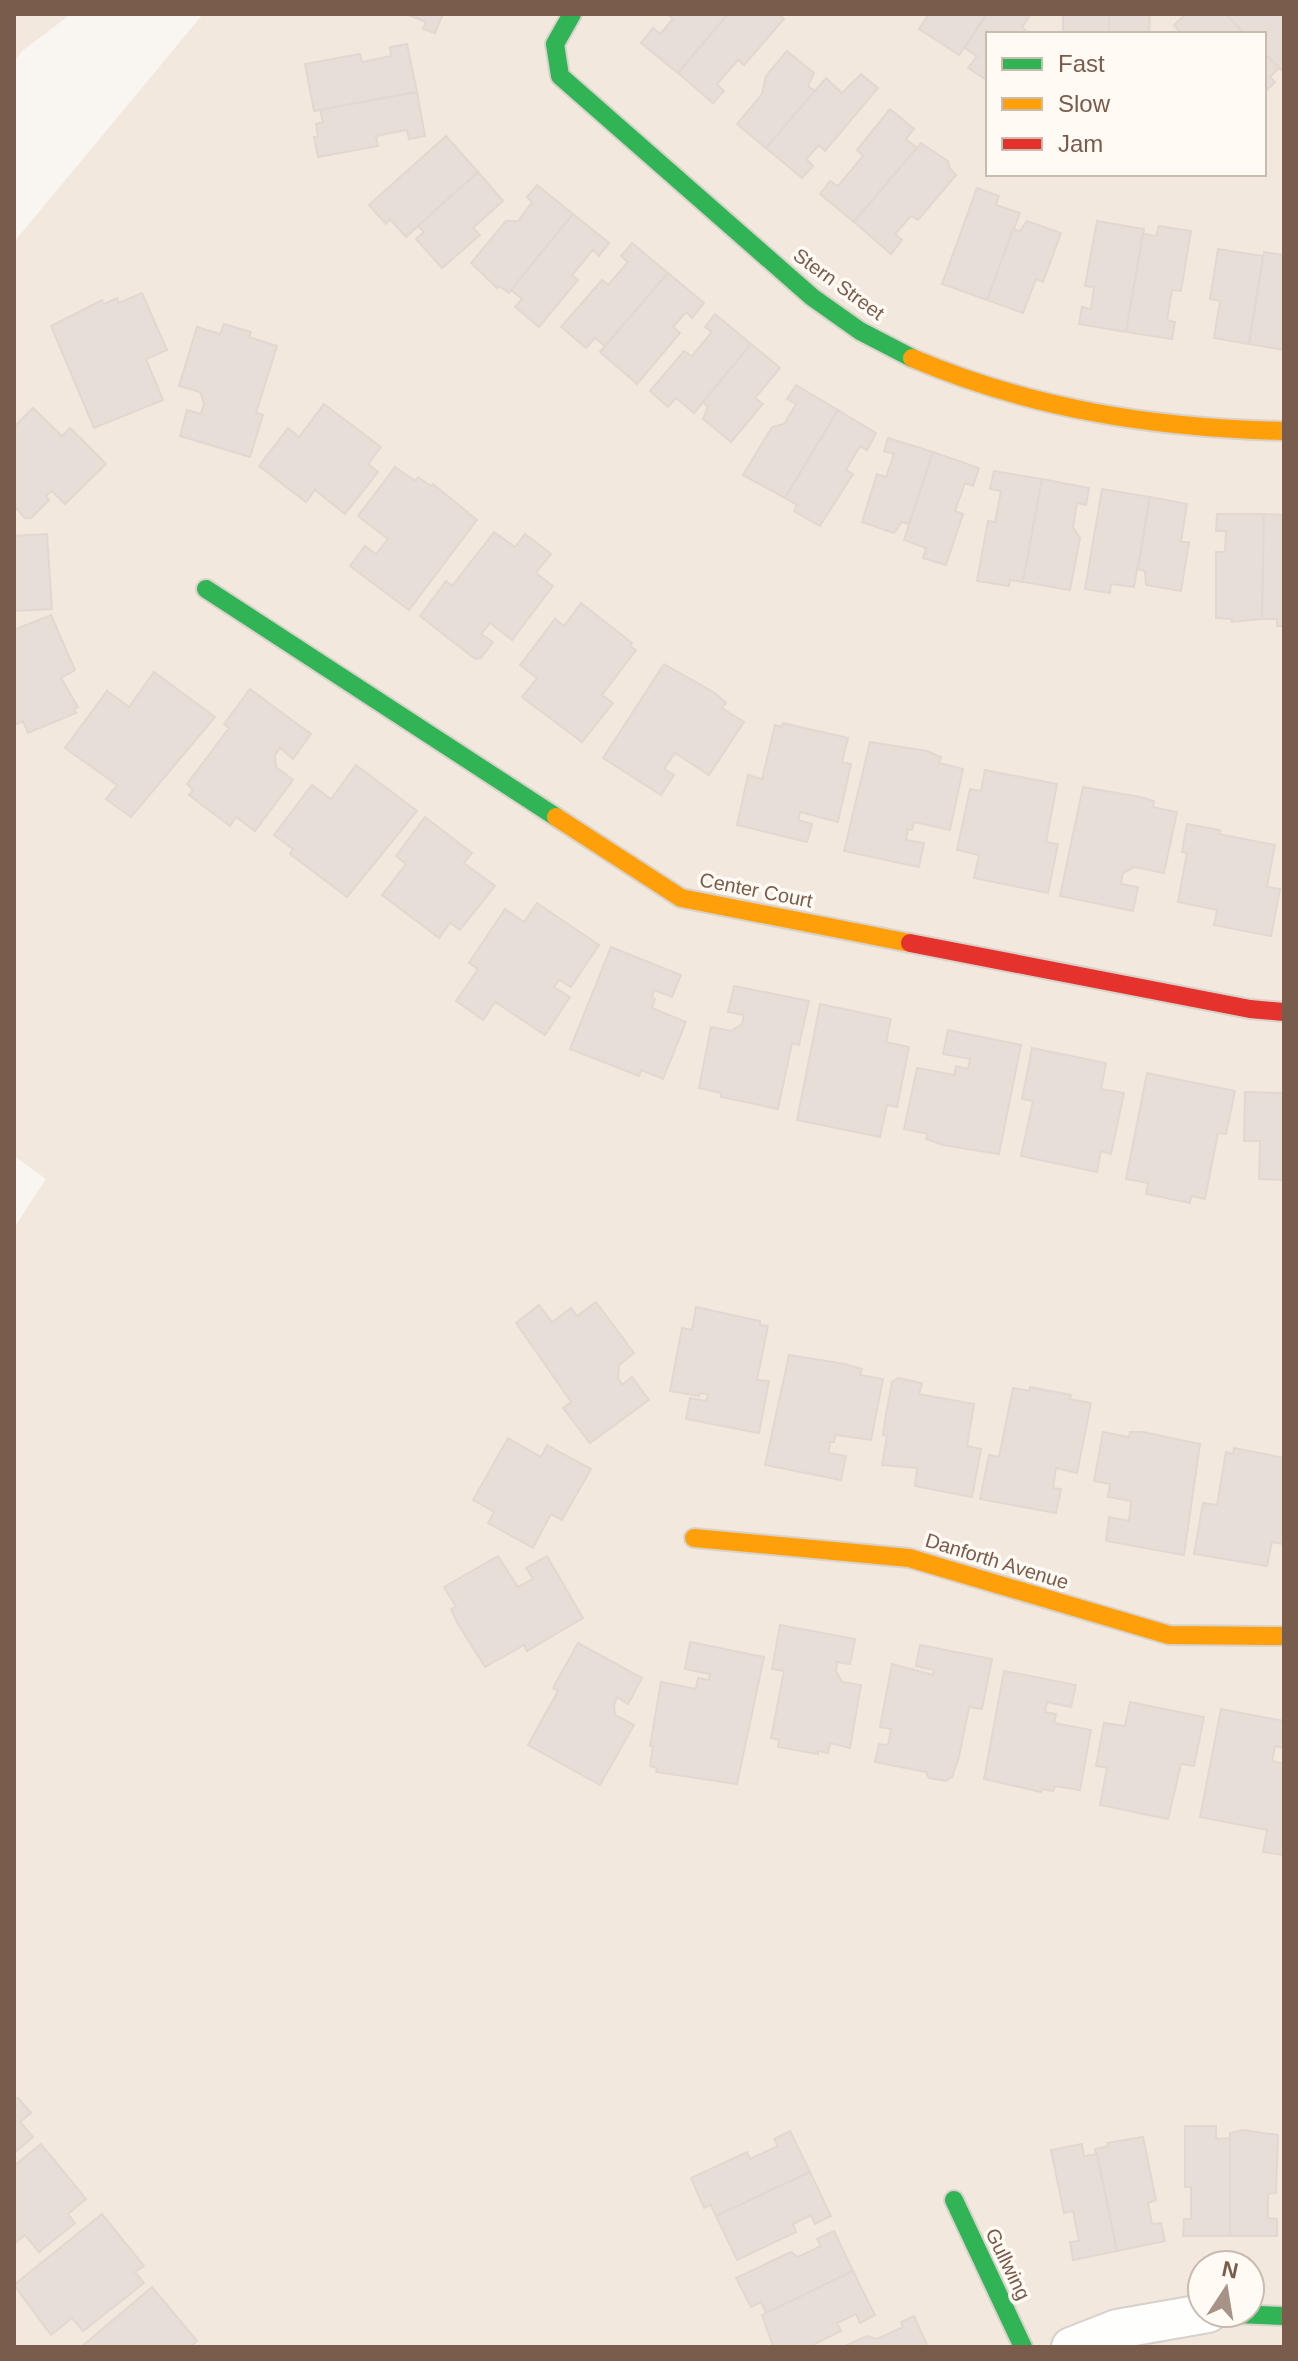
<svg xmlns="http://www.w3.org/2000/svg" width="1298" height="2361" viewBox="0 0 1298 2361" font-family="Arial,sans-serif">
	<rect width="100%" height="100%" fill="#f9f5f0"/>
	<g fill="#f2e8de" fill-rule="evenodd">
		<path d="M14,14H71L22,51L14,62Z"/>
		<path d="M203,14H1284V2347H14V1228L46,1179L14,1156V242ZM988,34H1264V174H988ZM1202,2265H1250V2313H1202Z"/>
	</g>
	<g fill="#e6ded7" stroke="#e2d8d2" stroke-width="2">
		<path d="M406,14H443L435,33L423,29L426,22Z"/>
		<path d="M667,14H728L678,73L641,43L653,28L660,34L673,19Z"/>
		<path d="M728,14H779L784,19L744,65L738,60L717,84L724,91L713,103L678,73Z"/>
		<path d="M929,14H987L959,55L919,29Z"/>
		<path d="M987,14H1031L1022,27L1029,34H988V81L968,68L977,56L965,48Z"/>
		<rect x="1063" y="14" width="46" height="20"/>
		<path d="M1109,14H1150L1149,34H1109Z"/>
		<path d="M1186,14H1226L1245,34H1182L1174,25Z"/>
		<path d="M1226,14H1284V67L1281,70L1264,53V34H1245Z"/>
		<path d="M407,44L417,92L314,111L305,64L360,54L362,62L391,56L390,47Z"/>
		<path d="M787,51L814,73L808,86L815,91L766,148L737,124L762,94L766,76Z"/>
		<path d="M1264,53L1279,68L1270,77L1275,82L1264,93Z"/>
		<path d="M861,74L878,88L825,151L819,145L806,159L813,166L802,178L766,148L826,78L842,93Z"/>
		<path d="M417,92L425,136L409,139L407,130L376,136L378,146L318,157L314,137H318L316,124L323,122L320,110Z"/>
		<path d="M890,109L914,129L906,139L917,148L854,222L820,194L830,181L838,186L863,156L857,150Z"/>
		<path d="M446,136L478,172L406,237L390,219L386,224L369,205Z"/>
		<path d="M921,143L948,161L950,169L956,175L918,220L911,216L895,234L902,240L891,254L854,222Z"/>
		<path d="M478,172L503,201L473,228L480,235L442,268L416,239L424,232L418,226Z"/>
		<path d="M537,185L573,214L509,293L499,286L497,288L471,263L506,221H518L532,202L527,197Z"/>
		<path d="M977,188L999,196L996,205L1020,213L987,300L942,284Z"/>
		<path d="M573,214L609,243L599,256L593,250L572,275L578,280L539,327L515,307L522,299L511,290Z"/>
		<path d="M1027,221L1061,233L1043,282L1036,279L1023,313L987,300L1013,229L1020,231Z"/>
		<path d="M1097,221L1144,229L1126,332L1079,324L1082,307L1091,309L1094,287L1085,286Z"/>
		<path d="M1159,226L1191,231L1181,291L1172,290L1167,320L1175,322L1172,339L1126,332L1143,234L1156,236Z"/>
		<path d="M632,243L668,273L605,346L595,338L586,348L561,327L602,280L608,285L628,262L621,256Z"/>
		<path d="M1218,249L1263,256L1249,344L1214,338L1220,301L1210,299Z"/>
		<path d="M1264,252L1284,255V350L1249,344Z"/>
		<path d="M668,273L704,303L692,318L686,312L673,327L680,333L637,384L600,352Z"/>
		<path d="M142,293L167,350L146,359L163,400L94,428L51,326L102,300L104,304L117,298L119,303Z"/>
		<path d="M715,314L751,344L694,413L676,398L668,407L650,391L684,351L692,356L712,332L705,327Z"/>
		<path d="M224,324L251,332L249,337L277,346L256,413L263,415L250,457L180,436L187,410L201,414L204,403L200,392L179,386L197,327L220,334Z"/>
		<path d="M751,344L780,368L755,398L763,404L731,442L703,419L708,407L703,402Z"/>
		<path d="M796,385L838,410L785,498L743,475L772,427L784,424L796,404L787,399Z"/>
		<path d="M324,404L381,447L368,464L378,472L345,514L315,490L306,502L259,466L288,428L299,437Z"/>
		<path d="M33,408L62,436L70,428L106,464L65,504L52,491L46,496L49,500L31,518H25L14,506V427Z"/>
		<path d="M838,410L876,433L867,450L860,446L846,470L853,474L820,526L794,511L797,505L785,498Z"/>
		<path d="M888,438L933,452L909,524L902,522L894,533L862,522L877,474L886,477L894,454L884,451Z"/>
		<path d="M933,452L979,468L973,486L965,483L955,511L963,514L946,565L923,558L926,548L904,540Z"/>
		<path d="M395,467L415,481L418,477L431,486L433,484L477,520L409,610L350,566L365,546L376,554L388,539L358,516Z"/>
		<path d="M994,471L1042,479L1023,582L1010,580L1009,586L977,581L988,521L995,522L1001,491L990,489Z"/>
		<path d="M1042,479L1089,488L1086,505L1077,503L1073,527L1080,538L1070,590L1023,582Z"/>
		<path d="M1102,489L1150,497L1134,587L1111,584L1110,593L1085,589Z"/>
		<path d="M1150,497L1187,504L1181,542H1189L1181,591L1146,585L1145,571L1138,569Z"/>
		<path d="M1217,514H1264L1262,619L1232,622V619L1216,618V552H1225L1226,531H1216Z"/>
		<path d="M1264,514L1284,515V626H1277V619H1262Z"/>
		<path d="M494,532L515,547L525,534L551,554L536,573L553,586L512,640L490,623L481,634L493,642L481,658L475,659L420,616L446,581L452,586Z"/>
		<path d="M47,534L52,609L14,611V536Z"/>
		<path d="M581,603L632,643L630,646L636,650L602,695L613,703L582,742L522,697L537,678L520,665L555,619L564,626Z"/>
		<path d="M51,615L75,670L61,678L78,707L74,709L76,713L28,733L23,721L14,725V630Z"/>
		<path d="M664,664L715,693L726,703L722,708L744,722L709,775L675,753L664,769L674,775L661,795L603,758Z"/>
		<path d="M154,672L215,717L131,817L106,799L117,785L65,748L107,691L129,707Z"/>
		<path d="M250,689L311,734L293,759L280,748L275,755L276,767L293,780L255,831L236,817L230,826L189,795L193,790L187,784L229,728L224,724Z"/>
		<path d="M783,723L848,738L842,762L851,764L838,822L800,812L798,820L812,824L807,842L737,825L748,775L762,779L775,725L782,727Z"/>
		<path d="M870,742L927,751L941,757L939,763L963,769L950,830L914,822L912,830L908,829L906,840L924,843L919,867L844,851Z"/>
		<path d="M356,765L417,811L347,897L290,854L293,849L274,835L312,785L331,799Z"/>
		<path d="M985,770L1057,784L1046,842L1058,844L1048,893L974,878L979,855L957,850L970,789L981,791Z"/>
		<path d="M1083,787L1140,797L1154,801L1153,807L1177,812L1164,873L1134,867L1123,873L1121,884L1138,887L1133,911L1060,896Z"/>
		<path d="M425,817L472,853L464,863L495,886L460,930L450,923L439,938L382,895L406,864L396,856Z"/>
		<path d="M1187,824L1220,830L1219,834L1275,845L1267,887L1280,889L1271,936L1214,925L1217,910L1178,902L1187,853L1182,852Z"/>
		<path d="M537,903L599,945L571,987L559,980L554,987L570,997L545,1035L495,1002L483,1020L456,1001L478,969L469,963L505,909L524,922Z"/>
		<path d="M611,947L681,975L672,997L654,990L652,997L655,999L652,1008L686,1022L663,1079L641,1070L639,1076L570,1049Z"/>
		<path d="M734,986L809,1001L799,1045L792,1043L778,1109L721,1097V1093L699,1088L711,1027L731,1031L742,1024L744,1015L728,1012Z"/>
		<path d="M820,1004L891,1019L886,1042L909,1047L897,1107L887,1105L880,1137L797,1120Z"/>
		<path d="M948,1030L1021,1045L999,1154L943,1145L926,1139L928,1134L904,1129L917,1068L954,1075L956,1066L968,1069L970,1059L943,1054Z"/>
		<path d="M1032,1048L1106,1063L1101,1089L1124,1093L1111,1154L1101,1151L1097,1172L1021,1156L1033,1101L1022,1099Z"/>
		<path d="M1147,1073L1235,1091L1226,1134L1218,1133L1205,1199L1191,1196L1190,1203L1146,1194L1148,1183L1126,1179Z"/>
		<path d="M1245,1092L1284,1093V1180L1259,1179L1260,1141H1244Z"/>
		<path d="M596,1302L634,1353L619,1365L618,1378L622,1385L632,1377L649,1400L590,1443L563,1408L571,1402L516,1323L539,1305L552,1322L571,1308L577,1316Z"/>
		<path d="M696,1307L760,1321V1325L768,1326L757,1380L769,1381L759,1433L686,1419L690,1398L706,1401L708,1394L699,1393V1396L670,1391L682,1328L692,1330Z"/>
		<path d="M789,1355L845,1364L862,1369L860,1375L883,1379L871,1440L835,1435L834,1442H830L829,1453L846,1456L841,1480L765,1465Z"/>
		<path d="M898,1378L922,1383L919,1394L974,1404L967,1446L981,1449L972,1497L915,1486L917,1468L882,1465L887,1436L883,1435L886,1414L892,1382Z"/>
		<path d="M1030,1387L1071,1395L1070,1399L1091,1403L1077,1473L1056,1468L1053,1488L1061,1489L1056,1513L980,1499L989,1455L999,1457L1013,1388L1029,1391Z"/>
		<path d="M1103,1432L1129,1437L1130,1432H1143L1200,1444L1184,1555L1106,1541L1109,1517L1129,1521L1131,1501L1108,1497L1110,1484L1094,1481Z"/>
		<path d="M508,1438L541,1457L547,1445L591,1469L562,1520L551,1514L533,1548L488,1523L494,1512L473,1500Z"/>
		<path d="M1234,1448L1284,1458V1544L1272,1542L1267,1566L1194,1554L1203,1503L1217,1505L1226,1452L1233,1454Z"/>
		<path d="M498,1556L518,1587L533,1579L526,1568L547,1556L583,1618L527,1651L524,1645L485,1667L458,1624L451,1609L456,1607L444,1587Z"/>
		<path d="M780,1625L855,1639L850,1664L837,1662L836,1671L842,1682L861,1685L850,1748L830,1743L828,1753L818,1751V1754L778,1747L779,1740L771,1738L784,1671L772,1669Z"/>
		<path d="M690,1642L764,1657L737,1784L656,1772L657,1768L650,1766L653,1746H650L661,1682L696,1689L698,1678L709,1680L710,1674L685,1669Z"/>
		<path d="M578,1643L642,1678L628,1704L617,1697L614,1705L615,1715L634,1725L600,1785L528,1745L558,1691L553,1688Z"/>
		<path d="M920,1645L992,1659L982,1709L969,1707L959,1757L952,1777L946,1781L929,1778L926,1772L875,1762L879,1744L888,1745L891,1729L880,1727L892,1664L933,1675L934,1670L916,1666Z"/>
		<path d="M1004,1671L1076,1685L1071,1707L1047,1702L1045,1712L1056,1714L1054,1723L1091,1730L1080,1790L1055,1786L1053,1791L1042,1789L1041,1792L984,1779Z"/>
		<path d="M1130,1702L1204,1717L1194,1766L1181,1764L1168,1819L1100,1805L1107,1768L1096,1766L1104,1723L1125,1726Z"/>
		<path d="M1221,1709L1284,1721V1748L1275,1746L1272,1761L1284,1764V1855L1263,1852L1267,1830L1200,1817Z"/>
		<path d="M18,2098L31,2113L20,2122L33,2137L14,2153V2099Z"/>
		<path d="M1185,2126H1216V2139L1230,2138V2236H1183L1184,2219H1191V2187H1185Z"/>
		<path d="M1243,2130L1278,2135L1276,2193L1268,2194V2218L1277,2219V2236H1230V2133Z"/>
		<path d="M790,2131L810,2172L716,2216L711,2205L704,2208L691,2178L747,2152L750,2159L778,2146L774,2139Z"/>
		<path d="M1143,2137L1156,2200L1148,2203L1152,2224L1161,2223L1165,2241L1117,2251L1095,2149L1108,2146L1107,2143Z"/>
		<path d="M41,2144L86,2199L68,2214L75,2223L39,2252L25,2235L14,2244V2166Z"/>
		<path d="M1082,2144L1084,2156L1097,2154L1117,2251L1073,2260L1070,2242L1079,2241L1073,2211L1064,2213L1051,2150Z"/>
		<path d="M810,2172L831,2216L815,2224L811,2215L793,2224L796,2232L737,2260L716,2216Z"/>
		<path d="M102,2214L144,2266L135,2272L144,2283L83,2331L72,2318L51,2335L14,2285Z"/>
		<path d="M834,2231L853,2271L766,2313L761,2302L751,2307L736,2278L791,2252L798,2257L821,2246L817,2239Z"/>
		<path d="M853,2271L875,2315L860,2323L856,2314L837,2323L841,2331L809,2347L773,2346L762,2315Z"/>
		<path d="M152,2287L197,2341L190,2347H81Z"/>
		<path d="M914,2316L928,2347H843L867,2336L877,2339L903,2327L901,2322Z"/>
	</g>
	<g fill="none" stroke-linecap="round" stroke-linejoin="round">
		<g stroke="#d7d1cb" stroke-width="42">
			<path id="street" d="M1071,2347L1117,2329L1208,2313"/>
		</g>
		<g stroke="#d9d2cb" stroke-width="22">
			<g id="fast">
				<path d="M572,14L555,44L560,76L812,297L860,331L912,358"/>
				<path d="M206,589L556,817"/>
				<path d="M954,2200L1023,2347"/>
				<path d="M1211,2313L1284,2316"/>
			</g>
		</g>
		<g stroke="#d9d2cb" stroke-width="22">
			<g id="slow">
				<path d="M912,358C1032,409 1154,428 1284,431"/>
				<path d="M556,817L681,898L910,943"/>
				<path d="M694,1538L909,1558L1169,1635L1284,1636"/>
			</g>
		</g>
		<g stroke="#d9d2cb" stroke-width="22">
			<path id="jam" d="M910,943L1250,1009L1284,1012"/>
		</g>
		<use href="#street" stroke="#fefefd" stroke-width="38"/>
		<use href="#fast" stroke="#30b455" stroke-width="18"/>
		<use href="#slow" stroke="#ff9f0a" stroke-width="18"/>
		<use href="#jam" stroke="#e5322d" stroke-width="18"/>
	</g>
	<g text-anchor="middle" stroke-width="7" stroke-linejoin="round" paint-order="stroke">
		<g font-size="20" fill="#7a5c4d" stroke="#fffaf3">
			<text transform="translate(839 284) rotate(36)" y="7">Stern Street</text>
			<text transform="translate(756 890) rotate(11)" y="7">Center Court</text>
			<text transform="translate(997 1561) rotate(17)" y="7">Danforth Avenue</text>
			<text transform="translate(1008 2264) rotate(64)" y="7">Gullwing</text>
		</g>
	</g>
	<rect width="1298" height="2361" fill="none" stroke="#7a5c4d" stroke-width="32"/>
	<rect x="986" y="32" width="280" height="144" fill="#fffaf3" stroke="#cabbb1" stroke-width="2"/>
	<rect x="1002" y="58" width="40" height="12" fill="#30b455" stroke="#cabbb1" stroke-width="2"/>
	<text x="1058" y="72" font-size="24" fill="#7a5c4d">Fast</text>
	<rect x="1002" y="98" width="40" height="12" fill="#ff9f0a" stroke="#cabbb1" stroke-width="2"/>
	<text x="1058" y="112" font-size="24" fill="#7a5c4d">Slow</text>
	<rect x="1002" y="138" width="40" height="12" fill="#e5322d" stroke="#cabbb1" stroke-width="2"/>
	<text x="1058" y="152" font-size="24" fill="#7a5c4d">Jam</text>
	<g transform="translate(1226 2289) rotate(12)"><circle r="38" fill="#fffaf3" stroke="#cabbb1" stroke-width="2"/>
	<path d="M0-6L14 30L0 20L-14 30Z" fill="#a69286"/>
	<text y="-12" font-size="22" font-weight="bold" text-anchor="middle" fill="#7a5c4d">N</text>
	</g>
</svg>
